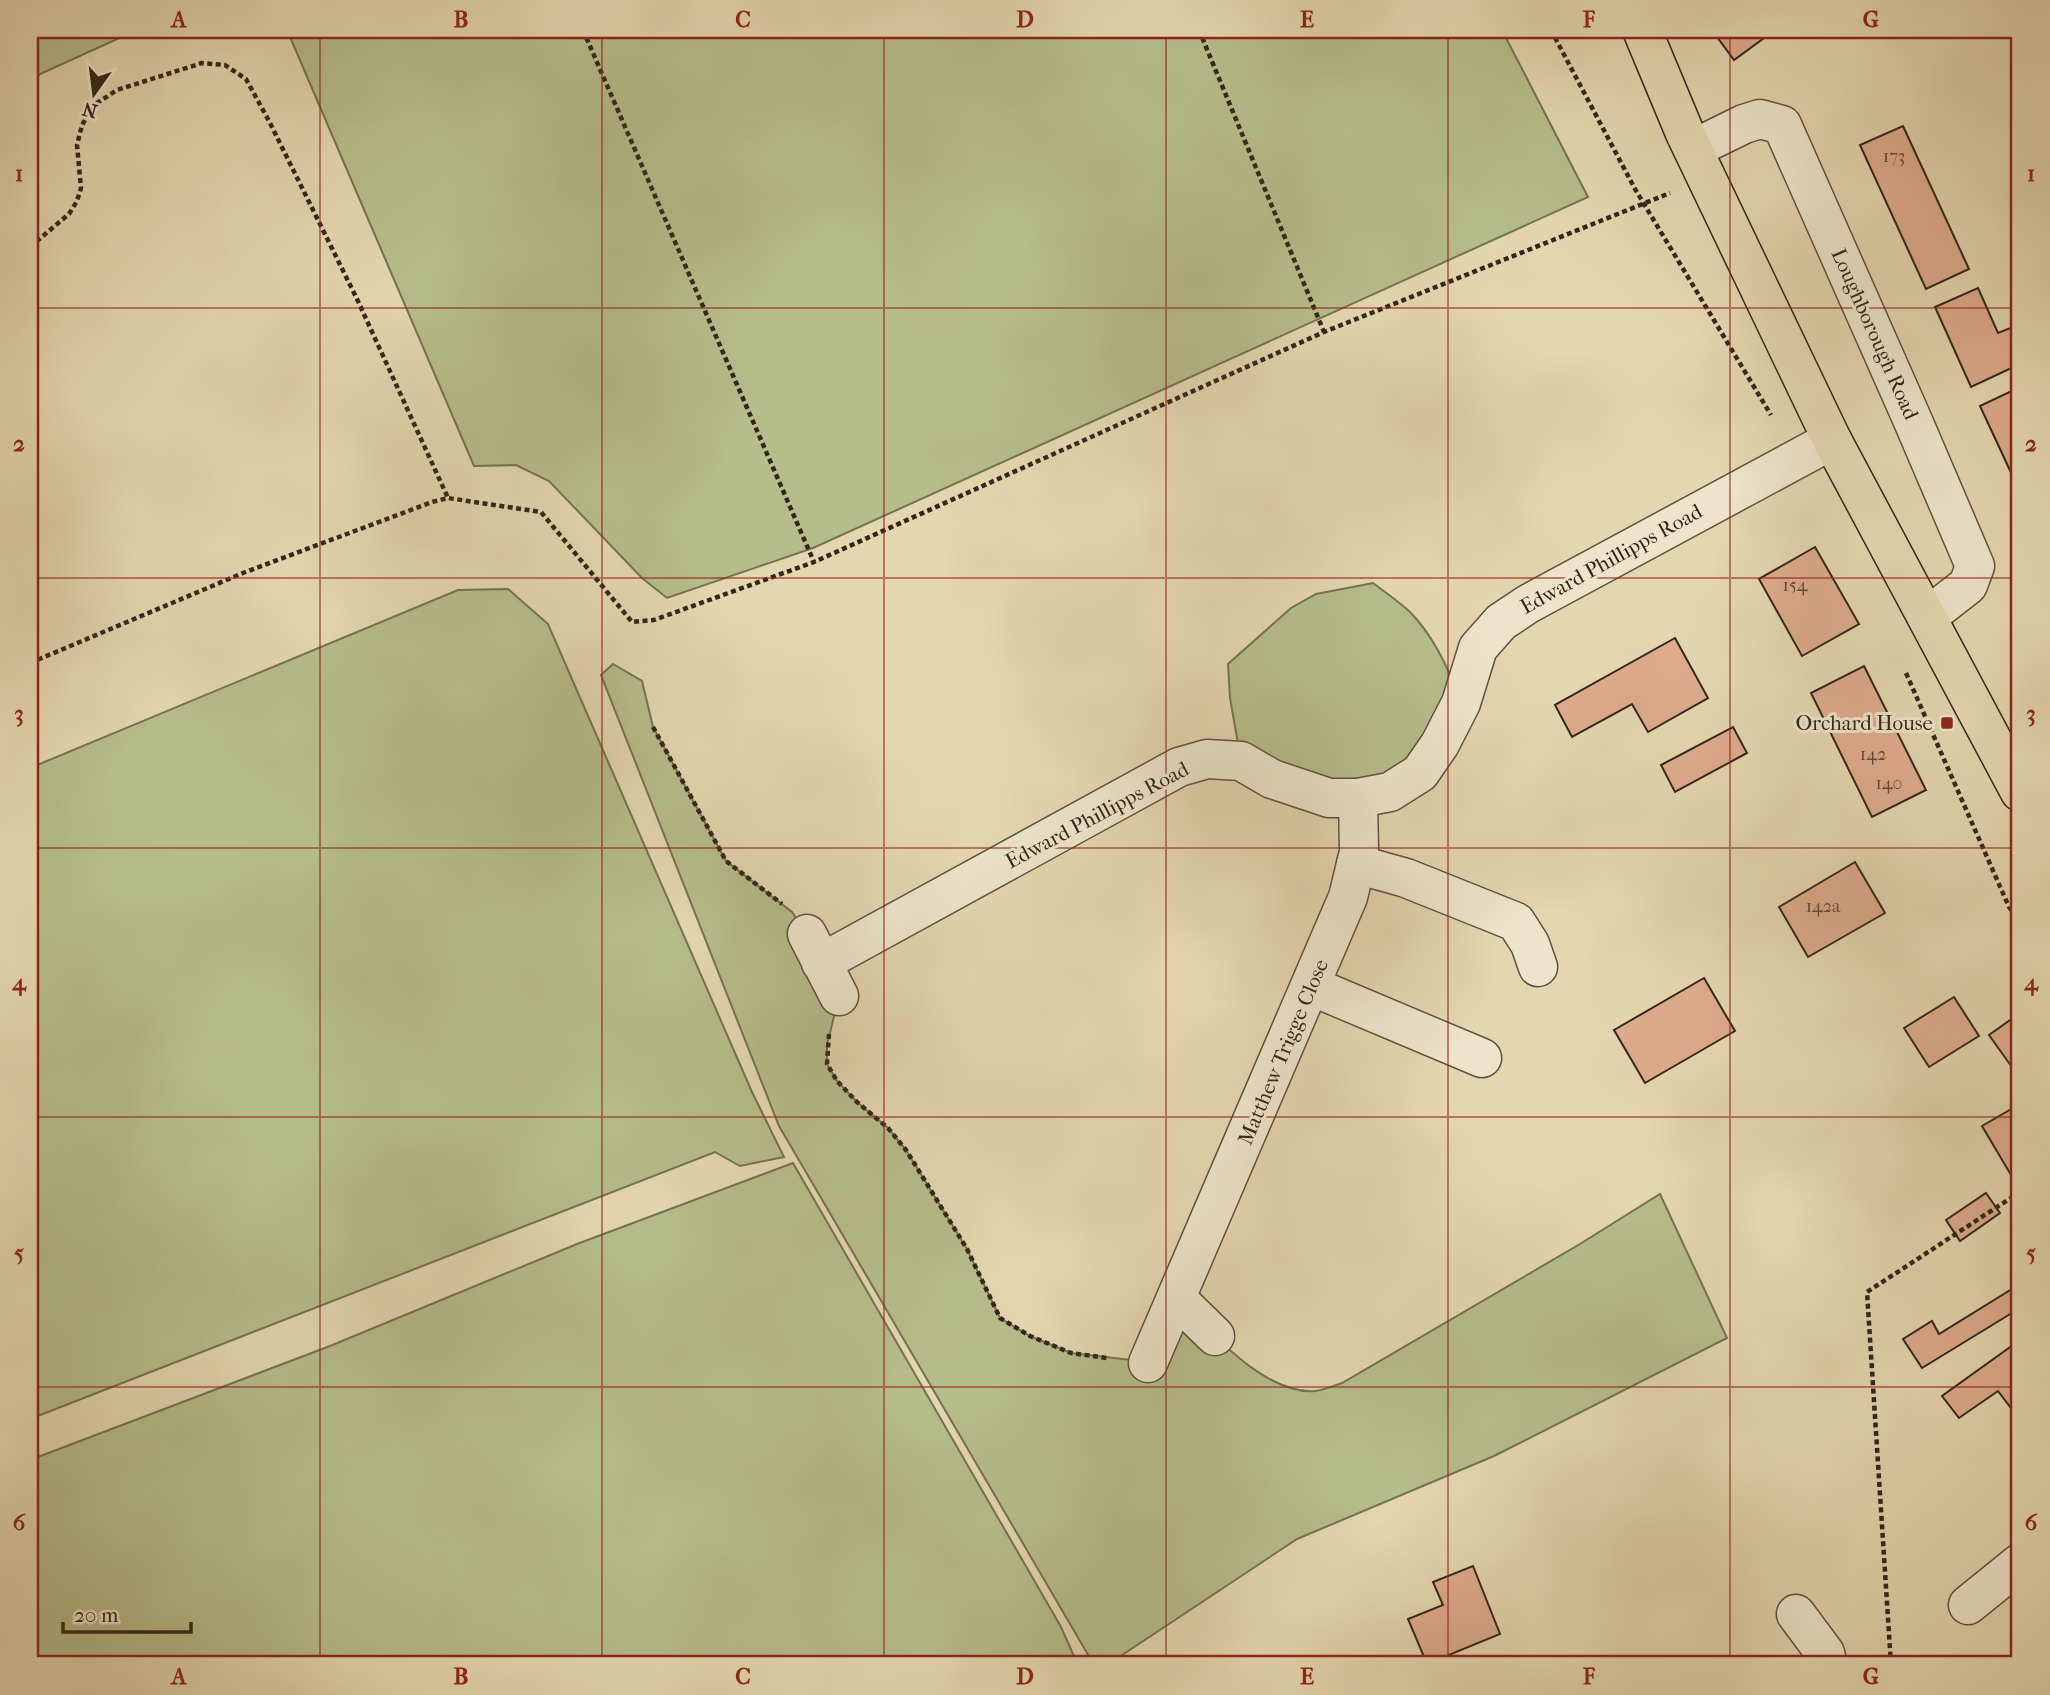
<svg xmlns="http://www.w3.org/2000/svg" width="2050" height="1695" viewBox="0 0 2050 1695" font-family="'IM FELL French Canon',serif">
	<rect width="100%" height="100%" fill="#e4d6af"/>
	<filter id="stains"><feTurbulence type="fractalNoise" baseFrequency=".00286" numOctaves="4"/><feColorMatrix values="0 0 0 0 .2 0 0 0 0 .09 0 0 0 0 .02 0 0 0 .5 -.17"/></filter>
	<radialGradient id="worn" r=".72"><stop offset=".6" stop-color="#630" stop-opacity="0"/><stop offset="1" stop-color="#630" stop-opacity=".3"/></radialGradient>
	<g fill="#b5bd8a" stroke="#747252" stroke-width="2">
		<path d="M30,30H137L40,74L30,84Z"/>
		<path d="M287,30H1502L1588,197L813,548L667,598L642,578L549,481L516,465L474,466Z"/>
		<path d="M1373,583C1385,592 1398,601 1409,611C1433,635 1450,671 1461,703L1390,792L1241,761L1230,698L1228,664L1291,608L1316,594Z"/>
		<path d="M508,589L548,624L752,1092L784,1157L740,1166L715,1152L30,1419V768L458,590Z"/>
		<path d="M613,664L642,681L653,727L726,861L792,912L807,934L839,996L827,1045V1064L837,1081L857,1102L888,1128L906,1150L967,1249L1000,1318L1030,1336L1071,1353L1148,1362L1177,1299C1210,1331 1265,1395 1315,1391C1324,1390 1333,1386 1342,1383L1580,1244L1660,1194L1727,1338L1494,1456L1297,1539L1107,1665H1094L779,1126L601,675Z"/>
		<path d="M793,1163L1061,1627L1078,1665H30V1460L330,1346L577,1244Z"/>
	</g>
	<g fill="#deab8c" stroke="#32261a" stroke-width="2">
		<path d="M1712,30H1775L1734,60Z"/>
		<path d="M1903,126L1969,269L1926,289L1860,145Z"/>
		<path d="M1978,288L1998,333L2013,327L2020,343V364L1971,387L1935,307Z"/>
		<path d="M2020,387V492L1980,406Z"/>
		<path d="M1815,547L1859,624L1802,656L1759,579Z"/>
		<path d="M1675,638L1708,698L1648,732L1632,704L1572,737L1555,705Z"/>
		<path d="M1864,666L1926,790L1872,817L1811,693Z"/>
		<path d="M1733,727L1747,753L1675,792L1661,765Z"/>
		<path d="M1855,862L1885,913L1808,957L1779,907Z"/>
		<path d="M1704,978L1735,1031L1645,1083L1614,1030Z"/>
		<path d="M1954,997L1979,1036L1929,1067L1904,1028Z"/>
		<path d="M2020,1013V1076L2019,1077L1989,1035Z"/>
		<path d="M2020,1104V1177L2014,1180L1982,1126Z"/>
		<path d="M1986,1193L2000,1213L1960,1241L1946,1220Z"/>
		<path d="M2020,1284V1308L1922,1368L1903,1339L1932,1321L1939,1334Z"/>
		<path d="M2020,1340V1407L2014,1412L1998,1391L1959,1418L1942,1396Z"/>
		<path d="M1473,1566L1500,1634L1427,1664L1408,1619L1443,1605L1433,1582Z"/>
	</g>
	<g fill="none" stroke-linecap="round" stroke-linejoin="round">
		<g stroke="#5e523f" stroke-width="41">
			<g id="minor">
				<path d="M1693,149L1744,124L1760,119L1782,125L1913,421L1975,566L1968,585L1927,617"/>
				<path d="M1356,864L1406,878L1516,922L1530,944L1538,967"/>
				<path d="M807,934L839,996"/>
				<path d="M821,963L1179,767L1207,759L1241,761L1272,779L1329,798H1358L1390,792L1420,773L1440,744L1461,703L1478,648L1501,622L1528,604L1832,440"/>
				<path d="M1311,986L1482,1058"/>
				<path d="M1177,1299L1215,1336"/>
				<path d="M1148,1363L1348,897L1359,852L1358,798"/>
				<path d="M1968,1605L2020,1563"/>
				<path d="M1796,1614L1825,1653L1828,1665"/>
			</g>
		</g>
		<g stroke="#32261a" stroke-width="41">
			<path id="highway" d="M1642,30L1685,133L1832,440L2020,792"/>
		</g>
		<g stroke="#32261a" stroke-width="4.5" stroke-dasharray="5 3.5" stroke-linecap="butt">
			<path d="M583,30L814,562"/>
			<path d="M1199,30L1324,332"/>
			<path d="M1551,30L1635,189L1771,415"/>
			<path d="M30,247L69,214L77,201L81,188L77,145L82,125L94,105L117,90L202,63L225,65L246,79L269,121L357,299L448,498"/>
			<path d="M30,663L243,573L432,502L448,498L541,512L632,622L654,620L814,562L1324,332L1670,193"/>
			<path d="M1906,673L2009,907L2020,922"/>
			<path d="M653,727L726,861L782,904"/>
			<path d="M829,1034L827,1064L837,1081L857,1102L888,1128L906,1150L967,1249L1000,1318L1030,1336L1071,1353L1107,1358"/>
			<path d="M1891,1665L1867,1292L2020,1192"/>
		</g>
		<use href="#minor" stroke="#ede4cb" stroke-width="38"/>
		<use href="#highway" stroke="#e4d6af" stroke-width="38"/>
	</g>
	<path fill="none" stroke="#8f2418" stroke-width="2" stroke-opacity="0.55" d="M320,30V1665M602,30V1665M884,30V1665M1166,30V1665M1448,30V1665M1730,30V1665M30,308H2020M30,578H2020M30,848H2020M30,1117H2020M30,1387H2020"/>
	<rect fill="#8f2418" stroke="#ede4cb" stroke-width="2.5" x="1940" y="716" width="14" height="14" rx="3.5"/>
	<g text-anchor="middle" stroke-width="6" stroke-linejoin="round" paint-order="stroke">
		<g font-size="18" fill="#5d4736">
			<text x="1894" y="162">173</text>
			<text x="1795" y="591">154</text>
			<text x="1873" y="760">142</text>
			<text x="1889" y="789">140</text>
			<text x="1823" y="912">142a</text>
		</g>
		<g font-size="21" fill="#32261a" stroke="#ede4cb">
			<text transform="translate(1875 334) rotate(66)" y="7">Loughborough Road</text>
			<text transform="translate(1611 559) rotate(-29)" y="7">Edward Phillipps Road</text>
			<text transform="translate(1097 815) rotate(-28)" y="7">Edward Phillipps Road</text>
			<text transform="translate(1283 1052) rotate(-67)" y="7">Matthew Trigge Close</text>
		</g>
		<g font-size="21" fill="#32261a" stroke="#ede4cb" text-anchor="end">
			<text x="1933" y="730">Orchard House</text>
		</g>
	</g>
	<rect width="2050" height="1695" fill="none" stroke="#e4d6af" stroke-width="77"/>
	<g transform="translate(94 94) rotate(194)" stroke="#ede4cb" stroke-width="5" paint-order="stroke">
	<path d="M0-5L12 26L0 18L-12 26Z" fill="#32261a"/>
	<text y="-10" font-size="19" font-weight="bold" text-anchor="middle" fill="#32261a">N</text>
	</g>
	<path d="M63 1622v10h128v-10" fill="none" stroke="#32261a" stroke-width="3.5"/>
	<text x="74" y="1622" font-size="21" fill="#32261a" stroke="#ede4cb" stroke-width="5" paint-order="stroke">20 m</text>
	<rect x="38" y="38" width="1973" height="1618" fill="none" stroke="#8f2418" stroke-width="2.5"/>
	<g font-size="23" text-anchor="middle" font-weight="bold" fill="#8f2418">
		<text x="179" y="27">A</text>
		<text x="461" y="27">B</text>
		<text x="743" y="27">C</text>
		<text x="1025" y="27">D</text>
		<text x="1307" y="27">E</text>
		<text x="1589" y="27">F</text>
		<text x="1871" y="27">G</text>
		<text x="19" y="181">1</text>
		<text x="2031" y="181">1</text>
		<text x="19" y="451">2</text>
		<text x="2031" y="451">2</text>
		<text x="19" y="721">3</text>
		<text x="2031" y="721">3</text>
		<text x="19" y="990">4</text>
		<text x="2031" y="990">4</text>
		<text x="19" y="1260">5</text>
		<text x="2031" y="1260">5</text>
		<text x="19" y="1530">6</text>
		<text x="2031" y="1530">6</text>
		<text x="179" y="1684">A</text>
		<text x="461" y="1684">B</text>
		<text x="743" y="1684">C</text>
		<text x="1025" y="1684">D</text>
		<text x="1307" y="1684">E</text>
		<text x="1589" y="1684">F</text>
		<text x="1871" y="1684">G</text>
	</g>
	<rect width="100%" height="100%" filter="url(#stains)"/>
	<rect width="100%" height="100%" fill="url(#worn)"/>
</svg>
